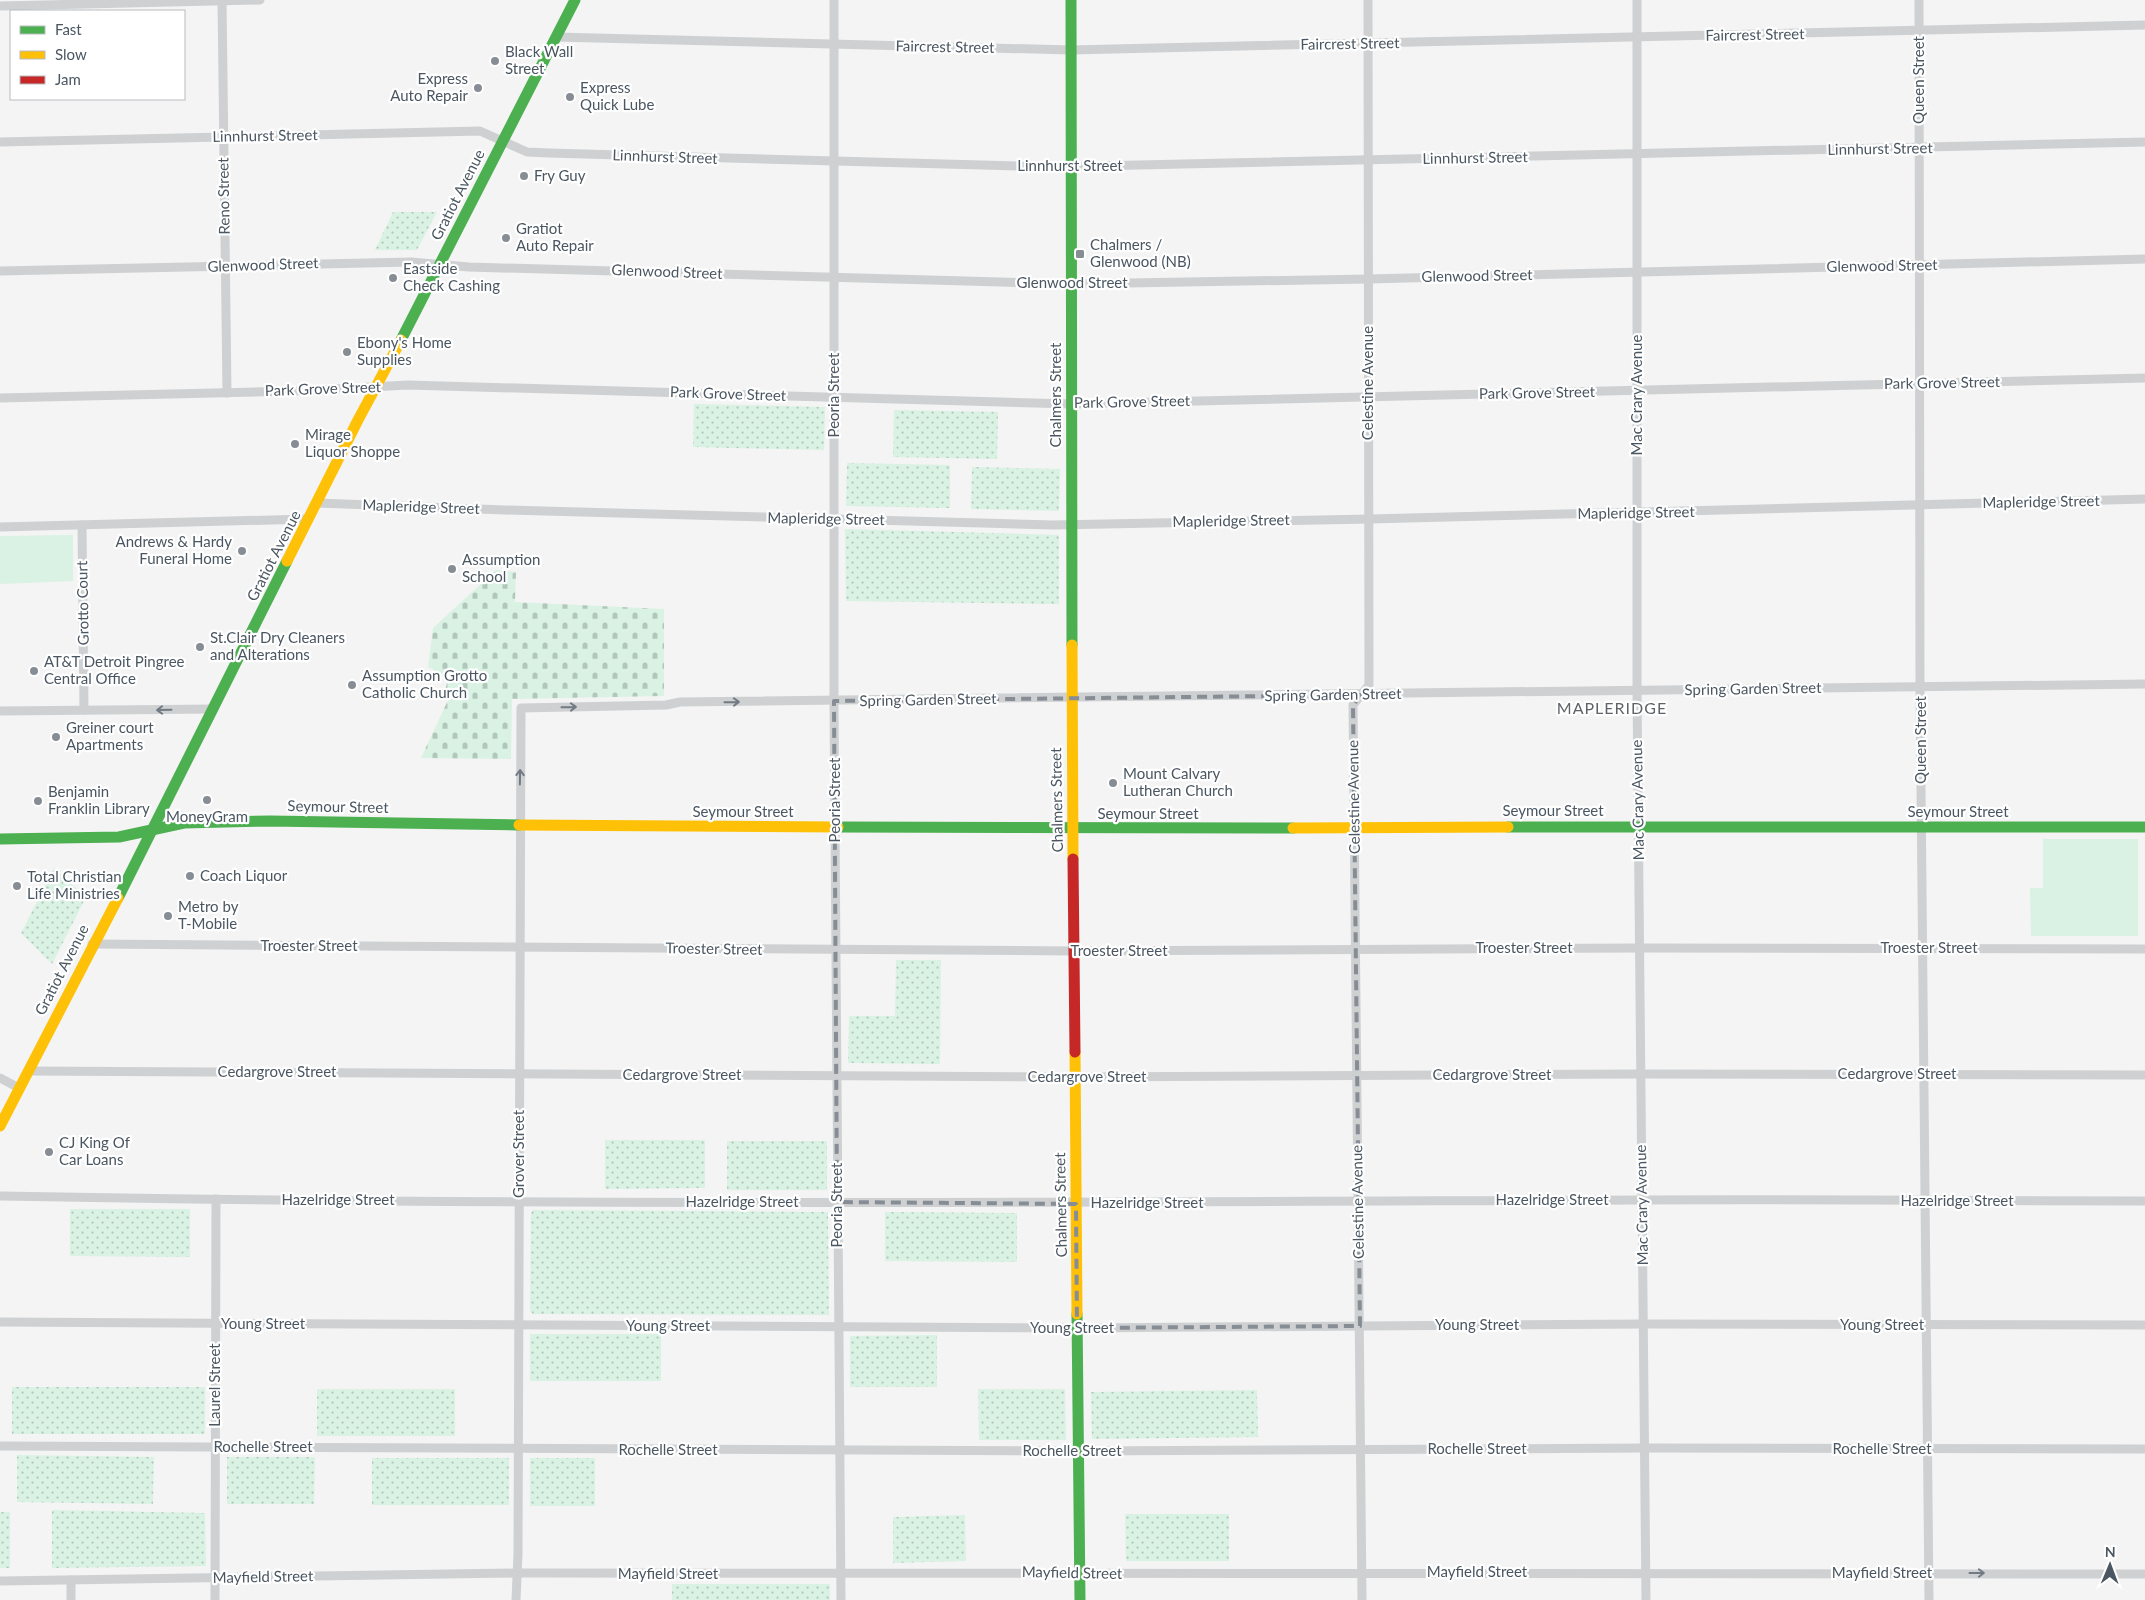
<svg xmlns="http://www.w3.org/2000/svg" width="2145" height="1600" viewBox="0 0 2145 1600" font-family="Lato,sans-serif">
	<defs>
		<pattern id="grass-dots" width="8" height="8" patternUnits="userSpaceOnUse" patternTransform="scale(1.25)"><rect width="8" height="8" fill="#d9f2e3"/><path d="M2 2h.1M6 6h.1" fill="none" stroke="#b2c7bb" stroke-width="1.8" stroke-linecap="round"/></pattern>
		<pattern id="cemetery-stones" width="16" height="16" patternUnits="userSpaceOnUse" patternTransform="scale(1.25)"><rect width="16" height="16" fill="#d9f2e3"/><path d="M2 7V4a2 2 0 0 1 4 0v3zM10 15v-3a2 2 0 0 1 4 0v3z" fill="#b2c7bb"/></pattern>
	</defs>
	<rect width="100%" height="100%" fill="#f4f4f4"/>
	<g fill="url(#grass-dots)">
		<path d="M393,212H437L417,250H375Z"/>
		<path d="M694,404L825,407L824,450L693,447Z"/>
		<path d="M894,410L998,412L997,459L893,457Z"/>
		<path d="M847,463L950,465V508L846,506Z"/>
		<path d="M972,467L1060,469L1059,511L971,509Z"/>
		<path d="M845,529L1059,535V604L846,601Z"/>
		<path d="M54,868L86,897L52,964L21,933Z"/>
		<path d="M896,960H941L940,1064L848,1063L849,1016H895Z"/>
		<path d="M605,1140H705V1188L605,1189Z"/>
		<rect x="727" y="1141" width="100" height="49"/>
		<path d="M70,1209H190V1257L70,1256Z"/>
		<path d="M533,1210L828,1212L829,1315L533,1314L530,1311L531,1213Z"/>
		<path d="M885,1212L1017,1213V1262L885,1261Z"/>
		<rect x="530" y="1334" width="131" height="47"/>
		<path d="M937,1335V1387H850V1336Z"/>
		<rect x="12" y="1387" width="193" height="47"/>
		<rect x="317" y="1389" width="138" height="47"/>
		<path d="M978,1389H1065L1066,1440H979Z"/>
		<path d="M1257,1390L1258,1437L1092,1439L1091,1392Z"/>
		<path d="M17,1455L154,1457L153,1504L17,1502Z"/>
		<path d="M227,1457H315L314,1504H227Z"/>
		<rect x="372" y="1458" width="137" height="47"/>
		<rect x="530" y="1458" width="65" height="48"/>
		<path d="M52,1510L205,1513L206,1566L52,1568Z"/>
		<rect x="0" y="1512" width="10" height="56"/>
		<path d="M1125,1514H1229V1561H1126Z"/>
		<path d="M965,1515L966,1561L893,1563V1517Z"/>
		<rect x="672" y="1584" width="158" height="16"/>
	</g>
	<path fill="url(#cemetery-stones)" d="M496,570L516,572L515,602L664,609V696L512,699L511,759L421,758L449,698L444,695L448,679L438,675V672L428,667L433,628Z"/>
	<g fill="#d9f2e3">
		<path d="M73,535V581L0,584V536Z"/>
		<path d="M2043,839H2138V936H2031L2030,888H2043Z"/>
	</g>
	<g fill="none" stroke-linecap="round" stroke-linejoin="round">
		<g stroke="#ced0d2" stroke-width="9">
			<path d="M222,0L227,393"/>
			<path d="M834,0V701L841,1600"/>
			<path d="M1637,0V691L1646,1600"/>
			<path d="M1919,0L1920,687L1929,1600"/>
			<path d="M0,6L260,0"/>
			<path d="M556,37L1071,50L2145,25"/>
			<path d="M0,142L480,131L527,152L549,153L1050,167L2145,142"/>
			<path d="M0,271L411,262L469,267L1071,284L1368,279L2145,259"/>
			<path d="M0,398L296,391L408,385L1071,404L2145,378"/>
			<path d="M317,503L505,510L1053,525L1369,519L2145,499"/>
			<path d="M82,525L84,710"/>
			<path d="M0,527L309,519"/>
			<path d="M0,711L213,709"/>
			<path d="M92,944L1074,951L1640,948L2145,949"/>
			<path d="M28,1071L1075,1077L1641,1074L2145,1075"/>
			<path d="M0,1078L19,1088"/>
			<path d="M0,1196C546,1206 1092,1202 1638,1200C1807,1199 1976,1201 2145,1201"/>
			<path d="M0,1322L1077,1328L1644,1324L2145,1325"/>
			<path d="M0,1446L1079,1451L1645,1448L2145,1449"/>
			<path d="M71,1580V1600"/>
			<path d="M0,1581L517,1573L2145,1574"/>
			<path d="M215,1600L216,1199"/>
			<path d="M516,1600L518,1554L521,708L666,705L680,702L2145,684"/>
			<path d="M1362,1600L1353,705L1369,685L1368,0"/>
		</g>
		<g stroke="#4caf50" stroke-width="11">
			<path d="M1071,0L1072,645"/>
			<path d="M401,340L575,0"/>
			<path d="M838,827L1293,828"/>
			<path d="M1508,827H2145"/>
			<path d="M0,839L119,837L184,823L270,821L519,825"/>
			<path d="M118,898L287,561"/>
			<path d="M1077,1314L1080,1600"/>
		</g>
		<g stroke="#ffc107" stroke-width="11">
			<path d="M287,561L358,420L401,340"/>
			<path d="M1072,645L1073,859"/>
			<path d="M519,825L838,827"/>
			<path d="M1293,828L1508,827"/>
			<path d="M1075,1052L1077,1314"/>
			<path d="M0,1126L118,898"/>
		</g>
		<path stroke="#c62828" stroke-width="11" d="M1073,859L1075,1052"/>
	</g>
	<defs><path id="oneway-shaft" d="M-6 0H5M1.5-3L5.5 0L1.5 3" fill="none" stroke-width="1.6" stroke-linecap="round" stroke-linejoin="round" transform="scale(1.25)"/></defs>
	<g stroke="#727b83">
		<use href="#oneway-shaft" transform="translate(732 702) rotate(-1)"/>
		<use href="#oneway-shaft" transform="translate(569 707) rotate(-1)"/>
		<use href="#oneway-shaft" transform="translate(164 710) rotate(179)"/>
		<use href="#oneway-shaft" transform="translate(520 777) rotate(-89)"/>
		<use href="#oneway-shaft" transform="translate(1977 1573)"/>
	</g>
	<path fill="none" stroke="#868d94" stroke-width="4" stroke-dasharray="10 6" stroke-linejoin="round" d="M1361,695L1353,705L1360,1326L1077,1328L1076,1204L837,1202L834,701Z"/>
	<g fill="#868d94" stroke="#fff" stroke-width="2">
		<circle cx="495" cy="61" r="5"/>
		<circle cx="478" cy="88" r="5"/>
		<circle cx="570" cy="97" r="5"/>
		<circle cx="524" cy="176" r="5"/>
		<circle cx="506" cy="238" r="5"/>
		<rect x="1075" y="249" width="10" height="10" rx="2.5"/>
		<circle cx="393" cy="278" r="5"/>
		<circle cx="347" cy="352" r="5"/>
		<circle cx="295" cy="444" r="5"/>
		<circle cx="242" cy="551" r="5"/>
		<circle cx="452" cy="569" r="5"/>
		<circle cx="200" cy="647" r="5"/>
		<circle cx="34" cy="671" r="5"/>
		<circle cx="352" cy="685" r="5"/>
		<circle cx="56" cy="737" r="5"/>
		<circle cx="1113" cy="783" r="5"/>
		<circle cx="207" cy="800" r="5"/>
		<circle cx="38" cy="801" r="5"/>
		<circle cx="190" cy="876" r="5"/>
		<circle cx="17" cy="886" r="5"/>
		<circle cx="168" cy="916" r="5"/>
		<circle cx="49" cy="1152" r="5"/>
	</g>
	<g text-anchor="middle" stroke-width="4.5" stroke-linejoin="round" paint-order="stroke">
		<g font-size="15" fill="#4a5661" stroke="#fff">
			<text transform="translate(1755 35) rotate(-1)" y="5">Faircrest Street</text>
			<text transform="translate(1350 44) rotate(-1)" y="5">Faircrest Street</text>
			<text transform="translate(945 47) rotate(1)" y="5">Faircrest Street</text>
			<text transform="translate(1919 80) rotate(-90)" y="5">Queen Street</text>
			<text transform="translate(265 136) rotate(-1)" y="5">Linnhurst Street</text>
			<text transform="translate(1880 149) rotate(-1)" y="5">Linnhurst Street</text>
			<text transform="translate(665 157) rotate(2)" y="5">Linnhurst Street</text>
			<text transform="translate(1475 158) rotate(-1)" y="5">Linnhurst Street</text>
			<text x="1070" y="171">Linnhurst Street</text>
			<text transform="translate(458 195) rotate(-63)" y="5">Gratiot Avenue</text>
			<text transform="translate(224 196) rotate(-91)" y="5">Reno Street</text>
			<text transform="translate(263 265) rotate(-2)" y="5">Glenwood Street</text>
			<text transform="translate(1882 266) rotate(-1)" y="5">Glenwood Street</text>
			<text transform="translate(667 272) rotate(2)" y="5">Glenwood Street</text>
			<text transform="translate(1477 276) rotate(-1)" y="5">Glenwood Street</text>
			<text x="1072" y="288">Glenwood Street</text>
			<text transform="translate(1368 383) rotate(-90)" y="5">Celestine Avenue</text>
			<text transform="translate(1942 383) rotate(-1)" y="5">Park Grove Street</text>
			<text transform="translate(323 389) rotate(-2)" y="5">Park Grove Street</text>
			<text transform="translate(1537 393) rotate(-1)" y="5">Park Grove Street</text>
			<text transform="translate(728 394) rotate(2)" y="5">Park Grove Street</text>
			<text transform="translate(834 395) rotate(-90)" y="5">Peoria Street</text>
			<text transform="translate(1056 395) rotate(-90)" y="5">Chalmers Street</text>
			<text transform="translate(1637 395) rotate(-90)" y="5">Mac Crary Avenue</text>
			<text transform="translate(1132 402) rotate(-1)" y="5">Park Grove Street</text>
			<text transform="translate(2041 502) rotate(-1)" y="5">Mapleridge Street</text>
			<text transform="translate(421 507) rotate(2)" y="5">Mapleridge Street</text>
			<text transform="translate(1636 513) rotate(-1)" y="5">Mapleridge Street</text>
			<text transform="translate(826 519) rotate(1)" y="5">Mapleridge Street</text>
			<text transform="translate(1231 521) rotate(-1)" y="5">Mapleridge Street</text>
			<text transform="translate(274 556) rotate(-63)" y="5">Gratiot Avenue</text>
			<text transform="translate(83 603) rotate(-91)" y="5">Grotto Court</text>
			<text transform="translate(1753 689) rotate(-1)" y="5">Spring Garden Street</text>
			<text transform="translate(1333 695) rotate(-1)" y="5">Spring Garden Street</text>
			<text transform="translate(928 700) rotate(-1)" y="5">Spring Garden Street</text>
			<text transform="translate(1921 740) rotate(-90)" y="5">Queen Street</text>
			<text transform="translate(1354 797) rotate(-91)" y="5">Celestine Avenue</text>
			<text transform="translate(835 800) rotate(-90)" y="5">Peoria Street</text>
			<text transform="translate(1057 800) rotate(-91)" y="5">Chalmers Street</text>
			<text transform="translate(1638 800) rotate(-91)" y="5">Mac Crary Avenue</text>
			<text transform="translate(338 807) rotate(1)" y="5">Seymour Street</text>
			<text x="1553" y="816">Seymour Street</text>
			<text x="743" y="817">Seymour Street</text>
			<text x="1958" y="817">Seymour Street</text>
			<text x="1148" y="819">Seymour Street</text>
			<text x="309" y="951">Troester Street</text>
			<text x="1524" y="953">Troester Street</text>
			<text x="1929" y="953">Troester Street</text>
			<text transform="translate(714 949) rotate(1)" y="5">Troester Street</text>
			<text x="1119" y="956">Troester Street</text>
			<text transform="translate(62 970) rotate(-63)" y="5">Gratiot Avenue</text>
			<text x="277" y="1077">Cedargrove Street</text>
			<text x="1897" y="1079">Cedargrove Street</text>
			<text x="682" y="1080">Cedargrove Street</text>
			<text x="1492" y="1080">Cedargrove Street</text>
			<text x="1087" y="1082">Cedargrove Street</text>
			<text transform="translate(519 1154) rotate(-90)" y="5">Grover Street</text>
			<text x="338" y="1205">Hazelridge Street</text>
			<text x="1552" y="1205">Hazelridge Street</text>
			<text x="1957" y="1206">Hazelridge Street</text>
			<text x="742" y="1207">Hazelridge Street</text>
			<text transform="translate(1358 1202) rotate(-91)" y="5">Celestine Avenue</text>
			<text x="1147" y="1208">Hazelridge Street</text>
			<text transform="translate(837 1205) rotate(-90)" y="5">Peoria Street</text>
			<text transform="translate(1061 1205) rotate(-91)" y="5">Chalmers Street</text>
			<text transform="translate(1642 1205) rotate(-91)" y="5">Mac Crary Avenue</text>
			<text x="263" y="1329">Young Street</text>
			<text x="1477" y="1330">Young Street</text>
			<text x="1882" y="1330">Young Street</text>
			<text x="668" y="1331">Young Street</text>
			<text x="1072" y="1333">Young Street</text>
			<text transform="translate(215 1385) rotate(-90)" y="5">Laurel Street</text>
			<text x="263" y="1452">Rochelle Street</text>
			<text x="1477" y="1454">Rochelle Street</text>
			<text x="1882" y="1454">Rochelle Street</text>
			<text x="668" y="1455">Rochelle Street</text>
			<text x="1072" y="1456">Rochelle Street</text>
			<text x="1477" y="1577">Mayfield Street</text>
			<text transform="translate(1072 1573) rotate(1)" y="5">Mayfield Street</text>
			<text x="1882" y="1578">Mayfield Street</text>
			<text x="668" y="1579">Mayfield Street</text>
			<text transform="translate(263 1577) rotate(-1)" y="5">Mayfield Street</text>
		</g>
		<g font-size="15" fill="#4a5661" stroke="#fff" text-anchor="start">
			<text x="505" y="57">Black Wall<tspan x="505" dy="17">Street</tspan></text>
			<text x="468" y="84" text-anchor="end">Express<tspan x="468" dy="17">Auto Repair</tspan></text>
			<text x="580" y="93">Express<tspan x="580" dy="17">Quick Lube</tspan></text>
			<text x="534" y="181">Fry Guy</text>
			<text x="516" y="234">Gratiot<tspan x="516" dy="17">Auto Repair</tspan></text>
			<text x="1090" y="250">Chalmers /<tspan x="1090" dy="17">Glenwood (NB)</tspan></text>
			<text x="403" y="274">Eastside<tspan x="403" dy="17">Check Cashing</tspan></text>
			<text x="357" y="348">Ebony's Home<tspan x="357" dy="17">Supplies</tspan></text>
			<text x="305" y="440">Mirage<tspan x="305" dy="17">Liquor Shoppe</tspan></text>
			<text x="232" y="547" text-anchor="end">Andrews &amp; Hardy<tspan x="232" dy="17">Funeral Home</tspan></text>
			<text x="462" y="565">Assumption<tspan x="462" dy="17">School</tspan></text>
			<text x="210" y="643">St.Clair Dry Cleaners<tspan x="210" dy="17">and Alterations</tspan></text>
			<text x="44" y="667">AT&amp;T Detroit Pingree<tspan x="44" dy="17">Central Office</tspan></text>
			<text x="362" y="681">Assumption Grotto<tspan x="362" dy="17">Catholic Church</tspan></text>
			<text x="66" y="733">Greiner court<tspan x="66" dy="17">Apartments</tspan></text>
			<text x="1123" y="779">Mount Calvary<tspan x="1123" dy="17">Lutheran Church</tspan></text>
			<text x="48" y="797">Benjamin<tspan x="48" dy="17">Franklin Library</tspan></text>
			<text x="207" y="822" text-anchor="middle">MoneyGram</text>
			<text x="200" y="881">Coach Liquor</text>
			<text x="27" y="882">Total Christian<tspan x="27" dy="17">Life Ministries</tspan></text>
			<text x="178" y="912">Metro by<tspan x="178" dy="17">T-Mobile</tspan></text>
			<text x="59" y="1148">CJ King Of<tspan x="59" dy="17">Car Loans</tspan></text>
		</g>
		<g font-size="16" letter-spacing="1" fill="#5f6368" stroke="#fff">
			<text x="1612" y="714">MAPLERIDGE</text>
		</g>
	</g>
	<rect x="10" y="10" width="175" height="90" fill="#ffffff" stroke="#b7bbc0"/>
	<rect x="20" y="26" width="25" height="8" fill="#4caf50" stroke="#b7bbc0"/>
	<text x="55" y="35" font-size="15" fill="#4a5661">Fast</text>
	<rect x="20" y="51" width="25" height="8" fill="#ffc107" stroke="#b7bbc0"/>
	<text x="55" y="60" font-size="15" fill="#4a5661">Slow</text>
	<rect x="20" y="76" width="25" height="8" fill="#c62828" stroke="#b7bbc0"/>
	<text x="55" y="85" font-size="15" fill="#4a5661">Jam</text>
	<g transform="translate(2110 1565) rotate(1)" stroke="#ffffff" stroke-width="4" paint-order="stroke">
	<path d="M0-4L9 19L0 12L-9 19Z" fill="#4a5661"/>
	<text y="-8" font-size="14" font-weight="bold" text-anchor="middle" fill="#4a5661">N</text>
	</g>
</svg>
